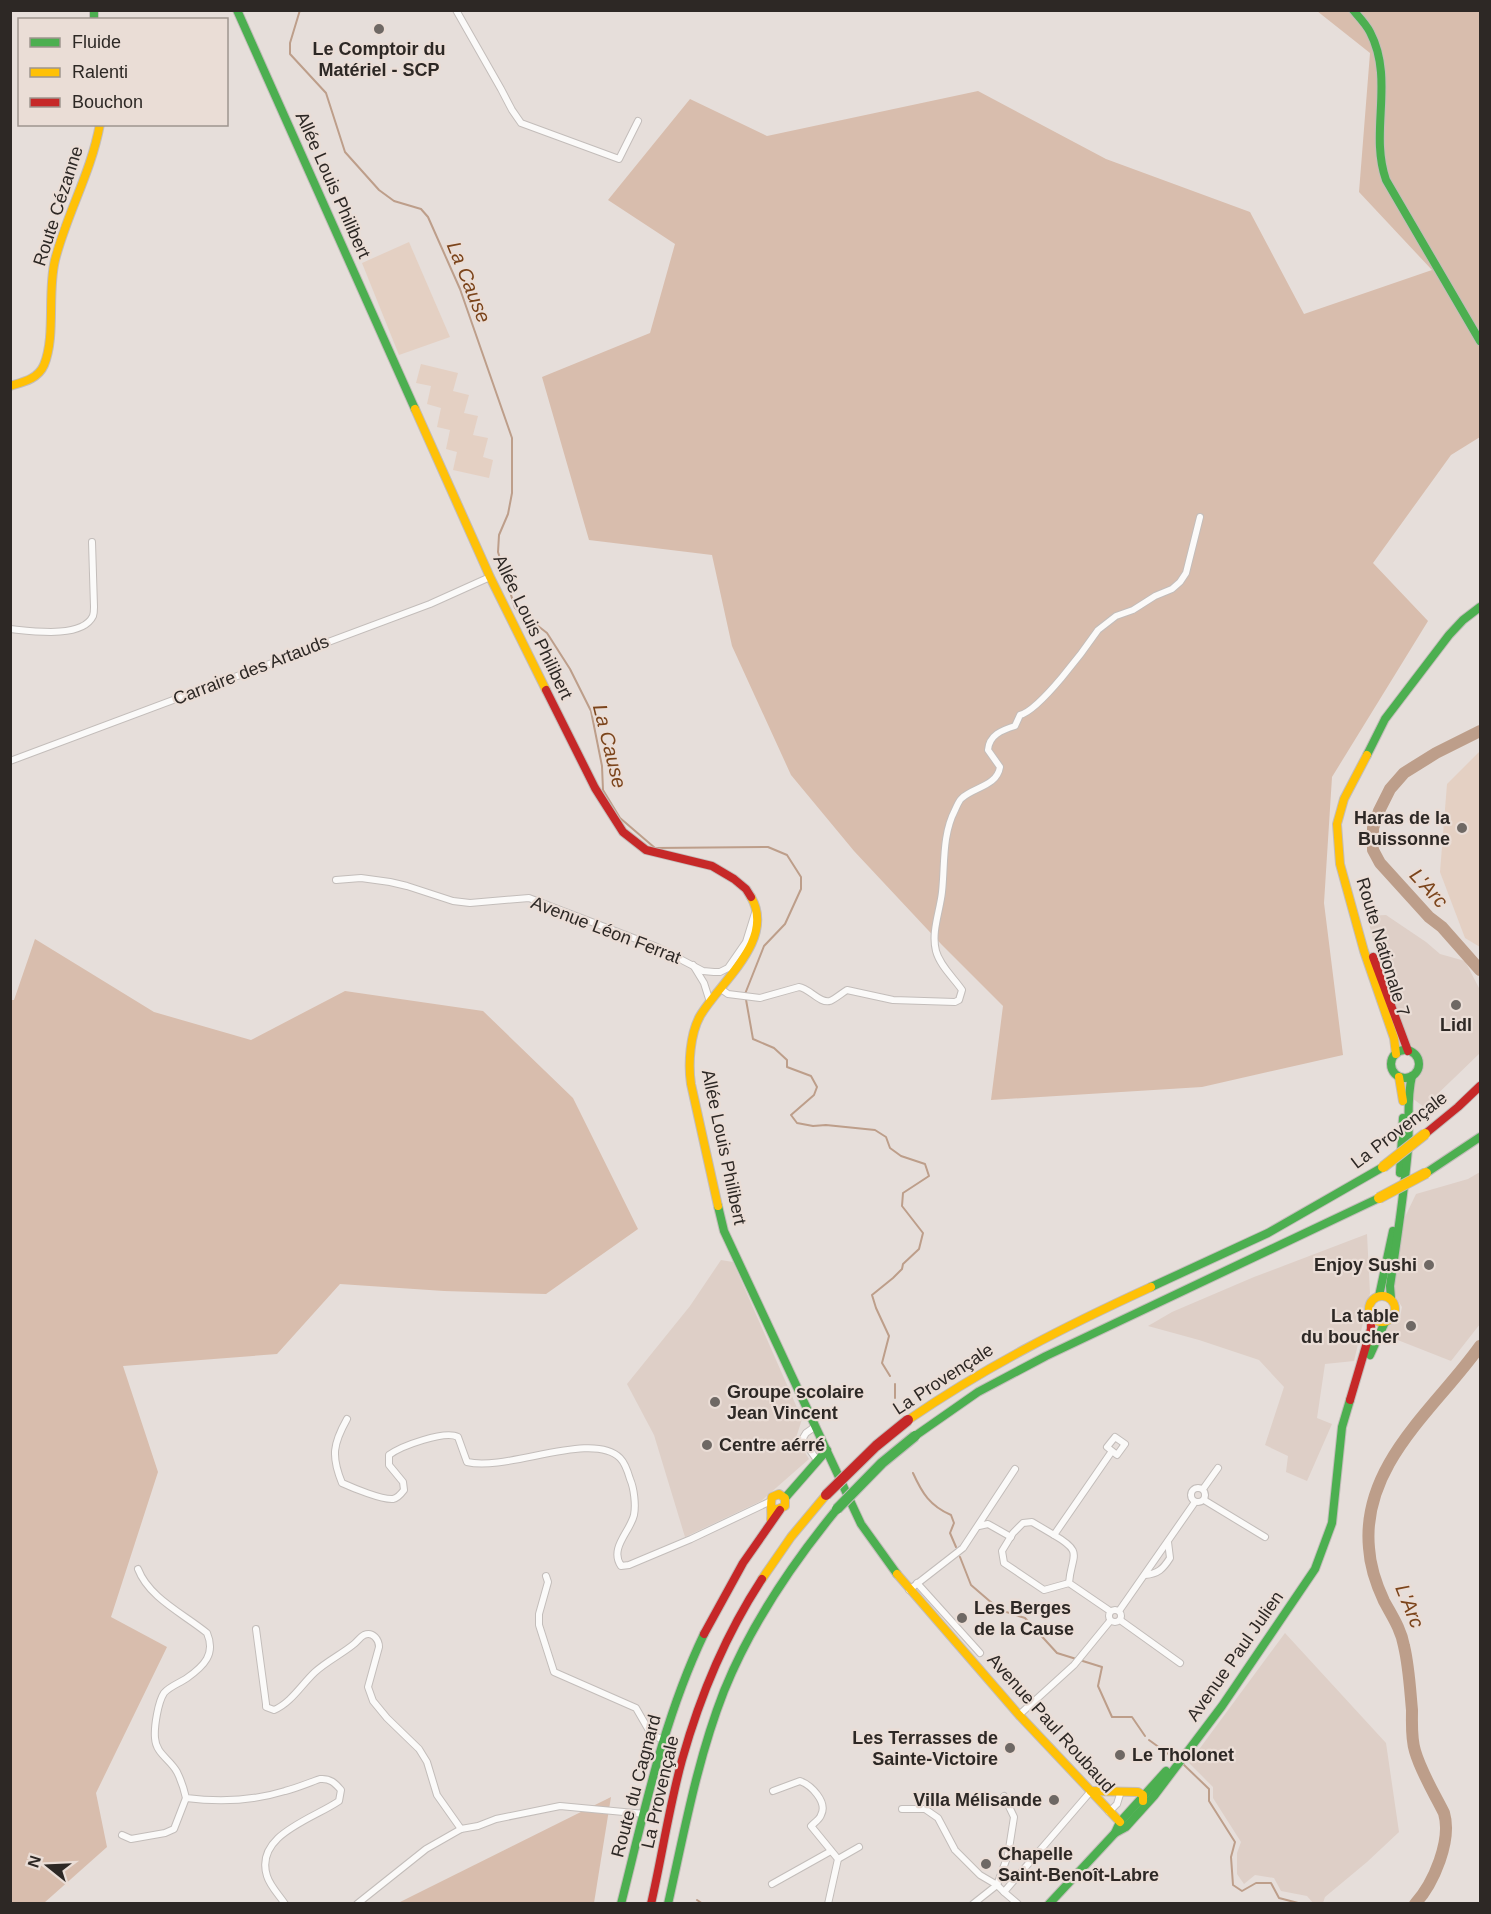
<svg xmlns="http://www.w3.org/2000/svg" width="1491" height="1914" viewBox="0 0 1491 1914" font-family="Helvetica,sans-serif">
	<rect width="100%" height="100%" fill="#e6deda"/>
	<g fill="#decfc7">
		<path d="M1386,915L1426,942L1440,954L1465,961L1480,990V1053L1424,1107L1412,1098L1413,1083L1421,1075L1418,1051L1405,1040L1385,984L1367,916Z"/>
		<path d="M1480,1172V1324L1451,1361L1390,1337L1386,1329L1400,1317L1402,1307L1394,1294L1395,1278L1405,1217L1416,1194L1468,1179Z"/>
		<path d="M1367,1234L1370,1293L1354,1361L1325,1364L1317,1418L1332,1424L1307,1481L1286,1472L1288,1456L1265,1445L1284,1387L1259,1360L1199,1340L1148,1326L1172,1312L1254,1277Z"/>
		<path d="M721,1260L733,1262L802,1419L796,1438L809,1459L761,1501L685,1537L654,1435L627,1384L690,1306Z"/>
		<path d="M1285,1633L1386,1743L1399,1832L1367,1862L1325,1897L1323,1903H1313L1307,1896L1281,1891L1274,1878L1255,1875L1244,1884L1237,1874V1853L1241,1842L1213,1798V1787L1189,1763Z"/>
	</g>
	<g fill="#e4d0c3">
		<path d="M409,242L450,337L399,355L362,263Z"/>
		<path d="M421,364L458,373L453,391L469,395L464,413L478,416L473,435L488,438L483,457L493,460L489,478L453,470L457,452L446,449L450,430L437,427L441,408L427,404L431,386L416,383Z"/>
		<path d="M1480,751V947L1465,938L1440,872L1447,784Z"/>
	</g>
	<g fill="#d8bdad">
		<path d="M1317,11H1480V437L1451,455L1373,563L1428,621L1332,777L1324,903L1343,1055L1202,1087L991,1100L1003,1006L942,945L854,851L791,775L732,646L712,555L589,540L542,377L650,333L675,244L608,200L690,99L767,136L978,91L1106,159L1250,212L1304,314L1432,270L1359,192L1370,53Z"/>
		<path d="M35,939L154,1012L251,1040L345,991L483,1011L573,1098L638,1229L546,1294L444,1291L340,1284L277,1354L123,1366L158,1472L111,1617L167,1647L96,1793L107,1847L44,1903L11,1904L10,1000H14Z"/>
		<path d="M611,1797L594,1903L396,1904Z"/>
	</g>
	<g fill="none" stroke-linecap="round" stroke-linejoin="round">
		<g stroke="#bd9e8a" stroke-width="2">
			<path d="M300,10L290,43V54L326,93L345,152L379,190L394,201L421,209L428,217L460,289L512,438V493L508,514L499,535L498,552L515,608L547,633L570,669L591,711L602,766L603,790L620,818L655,848L768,847L787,855L801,877V889L785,924L764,946L745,994L753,1039L774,1048L787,1060V1067L811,1076L817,1087L814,1095L791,1115L797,1123L813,1126L826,1125L875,1130L886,1137L890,1148L901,1156L925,1164L929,1176L903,1193L902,1206L923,1233L919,1249L903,1264L902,1269L893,1278L872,1295L876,1308L889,1336L882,1363L890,1376"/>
			<path d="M895,1384V1398"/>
			<path d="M913,1473C922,1493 930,1506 951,1515L954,1523L950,1533L956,1547"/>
			<path d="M960,1557L971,1585L1000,1610L1025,1618L1057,1653L1102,1667L1098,1686L1112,1717H1132L1145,1736"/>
			<path d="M1149,1740L1178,1761"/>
			<path d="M1183,1764L1209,1789V1801L1235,1842L1231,1857L1233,1885L1242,1891L1256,1883H1271L1279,1898L1302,1904"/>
			<path d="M697,1900L703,1904"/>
		</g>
		<g stroke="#bd9e8a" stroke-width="12">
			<path d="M1480,731L1436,753L1404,773L1390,789L1379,811L1373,828V850L1380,863L1429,917L1442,927L1480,970"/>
			<path d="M1415,1904C1434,1883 1452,1840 1444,1813C1434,1793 1421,1772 1415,1751C1411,1738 1412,1724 1412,1710C1410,1689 1409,1667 1404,1646C1401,1629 1392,1616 1384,1601C1377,1586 1370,1565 1369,1548C1361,1464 1437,1407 1480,1346"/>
		</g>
		<g stroke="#c3bdba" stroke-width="8">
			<g id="street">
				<path d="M456,10L501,89L512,110L521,123L619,159L638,121"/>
				<path d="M10,629C31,631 82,639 93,616C94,613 94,610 94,607L92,542"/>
				<path d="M10,761L430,604L490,577"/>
				<path d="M336,880L361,878L390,882L407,886L453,901L470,903L529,898L657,947L703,971L714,972H720L728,968L746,942L755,913"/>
				<path d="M693,965L704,983L710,1002"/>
				<path d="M721,989L728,994L760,998L799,987C809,988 820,1004 830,1001C835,999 842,993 847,990L893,1000L955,1002L959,1000L962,990C954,978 940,966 936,951C931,932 940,911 942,892C945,864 942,835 955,810C957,806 959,800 962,798C974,787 997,786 1000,767L988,750C989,735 1002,730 1015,726L1020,715C1040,710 1085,649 1098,630L1116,616L1133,610L1155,596L1172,589L1180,582L1186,573L1200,517"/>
				<path d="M347,1419C333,1444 331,1456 342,1483C353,1488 382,1500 393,1499C398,1498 401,1494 404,1490L403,1482L389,1465V1455C401,1446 445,1430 458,1437L467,1462C507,1472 592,1430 620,1458C625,1463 628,1472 630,1479C634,1488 636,1505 634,1515C630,1532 609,1548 621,1566L629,1565L691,1539L771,1501"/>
				<path d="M816,1426L806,1433L803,1438L805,1443L817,1460"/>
				<circle cx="1198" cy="1495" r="7"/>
				<path d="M1203,1489L1218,1468"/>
				<path d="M1204,1500L1265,1537"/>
				<path d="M979,1526L988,1524L1011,1537"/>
				<path d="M1054,1535L1032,1522L1023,1523L1013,1533L1002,1551L1004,1563L1044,1590L1069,1583"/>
				<path d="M138,1569C149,1598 184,1614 207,1633C216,1654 204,1666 187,1678C180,1683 170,1686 164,1693C158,1702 154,1727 155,1738C156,1754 170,1759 177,1772C181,1780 184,1789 186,1798C219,1802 253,1801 285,1791C297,1788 308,1783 320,1779C330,1778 335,1783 341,1790L339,1801C313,1819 254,1835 267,1876C270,1886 279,1895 285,1904"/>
				<path d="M1145,1575C1158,1574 1163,1569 1170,1558L1168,1542"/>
				<path d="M546,1576L548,1582L539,1614V1625L554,1672L636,1708L651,1734L663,1740"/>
				<path d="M917,1583L980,1653"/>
				<path d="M909,1590L963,1548L1015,1469"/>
				<circle cx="1115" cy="1616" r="6"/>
				<path d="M1110,1611L1069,1583C1071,1555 1085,1553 1054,1535L1112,1451L1117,1455L1125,1444L1115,1437L1107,1447L1112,1451"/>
				<path d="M1119,1611L1195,1502"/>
				<path d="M1120,1620L1180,1663"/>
				<path d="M256,1629L266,1704V1707L274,1710C291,1703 302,1684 315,1672C327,1661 342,1654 354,1644C357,1642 360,1637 364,1635C373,1631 379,1640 379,1647L368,1687L373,1701L387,1718L419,1749L427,1762L437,1795L461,1829"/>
				<path d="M1019,1715L1074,1665L1110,1621"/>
				<path d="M773,1791L800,1781C811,1785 828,1802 821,1815C820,1819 814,1823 811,1826L838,1859L828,1904"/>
				<path d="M902,1809H925L938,1818L955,1850L980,1875L997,1885L1008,1855L1014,1817L1004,1796"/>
				<path d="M1109,1812L1117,1804L1121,1791"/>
				<path d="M122,1835L131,1839L165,1833L174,1829L186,1798"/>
				<path d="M838,1859L859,1847"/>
				<path d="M772,1884L831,1851"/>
				<path d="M357,1904L426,1849L461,1829L478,1826L496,1819L560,1806L645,1814"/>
				<path d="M973,1904L997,1885L1004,1892"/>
				<path d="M1018,1904L1004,1892L1091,1791"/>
			</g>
		</g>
		<g stroke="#c3bdba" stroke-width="10">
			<g id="fast">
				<path d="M94,10V20"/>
				<path d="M237,10L415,409"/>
				<path d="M1353,10C1359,17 1366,24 1370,32C1395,80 1369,132 1386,180L1480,341"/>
				<path d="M1367,755L1385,719L1449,635L1463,620L1480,607"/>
				<circle cx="1405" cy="1064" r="14"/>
				<path d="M1400,1173L1403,1118"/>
				<path d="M1426,1173L1480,1137"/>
				<path d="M718,1206L724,1231L861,1524L897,1574"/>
				<path d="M1151,1287L1268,1233L1383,1167"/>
				<path d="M1379,1296L1393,1231"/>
				<path d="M1391,1298L1390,1286C1397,1240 1404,1195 1408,1149C1410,1124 1406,1100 1412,1076"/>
				<path d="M1370,1355L1385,1322"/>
				<path d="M915,1436L978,1392L1046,1356L1379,1198"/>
				<path d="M785,1498L827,1450"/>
				<path d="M1115,1833L1126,1827L1154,1796L1222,1706L1315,1569L1332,1523L1342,1427L1350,1400"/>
				<path d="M621,1904C644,1813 663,1720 704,1634"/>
				<path d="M668,1904C684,1833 697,1760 724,1691C751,1624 791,1565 837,1509"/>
				<path d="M1049,1904L1115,1833L1120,1822L1166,1771"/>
			</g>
		</g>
		<g stroke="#c3bdba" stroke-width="10">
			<g id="slow">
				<path d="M10,386C23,382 38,379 44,365C56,336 47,293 55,260C67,213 91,173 100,124"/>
				<path d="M415,409L490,577L546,690"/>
				<path d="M1367,755L1344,799L1337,824L1340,864L1364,951L1394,1038L1396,1054"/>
				<path d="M1399,1077L1403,1101"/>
				<path d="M718,1206L691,1084C688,1064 690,1034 700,1016C720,982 776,940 751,897"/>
				<circle cx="1382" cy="1309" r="13"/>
				<path d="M908,1420C985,1367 1066,1326 1151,1287"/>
				<path d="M771,1520C772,1512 770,1504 772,1497L779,1494L785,1498V1506L776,1510L773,1508"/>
				<path d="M897,1574L1019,1715L1120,1822"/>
				<path d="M762,1579L791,1537L826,1495"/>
				<path d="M1091,1791L1138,1792L1143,1795V1801"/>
			</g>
		</g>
		<g stroke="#c3bdba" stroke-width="10">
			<g id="jam">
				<path d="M546,690L595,788L623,832L646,850L712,866L734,879L746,889L751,897"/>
				<path d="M1373,957L1408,1051"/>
				<path d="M1425,1134L1458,1107L1480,1086"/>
				<path d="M1350,1400L1371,1329V1315"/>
				<path d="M704,1634L743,1563L780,1510"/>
				<path d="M651,1904C662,1856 669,1807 682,1760C700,1696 726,1634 762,1579"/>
			</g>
		</g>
		<use href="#street" stroke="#fbfaf9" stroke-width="6"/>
		<use href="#fast" stroke="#4caf50" stroke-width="8"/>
		<use href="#slow" stroke="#ffc107" stroke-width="8"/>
		<use href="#jam" stroke="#c62828" stroke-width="8"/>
		<g stroke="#c0bcba" stroke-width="12" stroke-linecap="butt">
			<path id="fast-bridge" d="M837,1509L882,1463L915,1436"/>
		</g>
		<g stroke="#c0bcba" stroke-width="12" stroke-linecap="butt">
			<g id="slow-bridge">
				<path d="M1383,1167L1425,1134"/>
				<path d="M1379,1198L1426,1173"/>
			</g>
		</g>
		<g stroke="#c0bcba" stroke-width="12" stroke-linecap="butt">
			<path id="jam-bridge" d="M826,1495L876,1446L908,1420"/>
		</g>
		<use href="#fast-bridge" stroke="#4caf50" stroke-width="10"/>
		<use href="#slow-bridge" stroke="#ffc107" stroke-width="10"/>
		<use href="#jam-bridge" stroke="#c62828" stroke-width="10"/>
	</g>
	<g fill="#6e6864" stroke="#eaddd6" stroke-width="2">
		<circle cx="379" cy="29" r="6"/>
		<circle cx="1462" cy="828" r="6"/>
		<circle cx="1456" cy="1005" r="6"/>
		<circle cx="1429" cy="1265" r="6"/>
		<circle cx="1411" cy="1326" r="6"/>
		<circle cx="715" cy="1402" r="6"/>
		<circle cx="707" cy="1445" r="6"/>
		<circle cx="962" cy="1618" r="6"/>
		<circle cx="1010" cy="1748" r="6"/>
		<circle cx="1120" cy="1755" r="6"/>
		<circle cx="1054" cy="1800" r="6"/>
		<circle cx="986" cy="1864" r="6"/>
	</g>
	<g text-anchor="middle" stroke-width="4.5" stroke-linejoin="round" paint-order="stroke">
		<g font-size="18" font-weight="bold" fill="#2d2825" stroke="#eaddd6" text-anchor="end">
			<text x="379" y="55" text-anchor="middle">Le Comptoir du<tspan x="379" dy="21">Matériel - SCP</tspan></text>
			<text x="1450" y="824">Haras de la<tspan x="1450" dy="21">Buissonne</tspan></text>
			<text x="1456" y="1031" text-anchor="middle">Lidl</text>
			<text x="1417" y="1271">Enjoy Sushi</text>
			<text x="1399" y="1322">La table<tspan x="1399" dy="21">du boucher</tspan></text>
			<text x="727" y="1398" text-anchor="start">Groupe scolaire<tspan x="727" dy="21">Jean Vincent</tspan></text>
			<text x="719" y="1451" text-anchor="start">Centre aérré</text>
			<text x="974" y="1614" text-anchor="start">Les Berges<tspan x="974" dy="21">de la Cause</tspan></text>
			<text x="998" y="1744">Les Terrasses de<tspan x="998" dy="21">Sainte-Victoire</tspan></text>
			<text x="1132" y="1761" text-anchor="start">Le Tholonet</text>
			<text x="1042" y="1806">Villa Mélisande</text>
			<text x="998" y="1860" text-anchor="start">Chapelle<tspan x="998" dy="21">Saint-Benoît-Labre</tspan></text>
		</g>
		<g font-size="18" fill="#2d2825" stroke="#eaddd6">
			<text transform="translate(333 185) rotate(66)" y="6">Allée Louis Philibert</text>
			<text transform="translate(58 206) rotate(-72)" y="6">Route Cézanne</text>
			<text transform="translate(533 627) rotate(64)" y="6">Allée Louis Philibert</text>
			<text transform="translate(251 670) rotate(-21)" y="6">Carraire des Artauds</text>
			<text transform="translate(606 930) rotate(21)" y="6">Avenue Léon Ferrat</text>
			<text transform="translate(1383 947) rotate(73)" y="6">Route Nationale 7</text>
			<text transform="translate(1399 1130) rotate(-37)" y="6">La Provençale</text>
			<text transform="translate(724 1147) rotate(78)" y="6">Allée Louis Philibert</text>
			<text transform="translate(943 1379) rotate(-33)" y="6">La Provençale</text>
			<text transform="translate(1235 1656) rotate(-55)" y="6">Avenue Paul Julien</text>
			<text transform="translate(1051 1723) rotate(48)" y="6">Avenue Paul Roubaud</text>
			<text transform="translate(636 1786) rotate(-75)" y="6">Route du Cagnard</text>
			<text transform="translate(660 1792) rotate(-77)" y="6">La Provençale</text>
		</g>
		<g font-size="20" font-style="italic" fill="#7b441b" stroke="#eaddd6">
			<text transform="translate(469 282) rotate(68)" y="7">La Cause</text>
			<text transform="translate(610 746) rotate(76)" y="7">La Cause</text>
			<text transform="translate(1429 888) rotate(47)" y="7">L'Arc</text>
			<text transform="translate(1410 1606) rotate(68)" y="7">L'Arc</text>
		</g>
	</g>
	<rect width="1491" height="1914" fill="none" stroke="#2d2825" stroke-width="24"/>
	<rect x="18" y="18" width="210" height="108" fill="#eaddd6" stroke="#9e958f" stroke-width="1.5"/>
	<rect x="30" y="38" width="30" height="9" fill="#4caf50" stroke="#9e958f" stroke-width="1.5"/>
	<text x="72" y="48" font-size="18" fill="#2d2825">Fluide</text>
	<rect x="30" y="68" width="30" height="9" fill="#ffc107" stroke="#9e958f" stroke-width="1.5"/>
	<text x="72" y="78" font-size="18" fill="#2d2825">Ralenti</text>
	<rect x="30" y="98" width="30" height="9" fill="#c62828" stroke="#9e958f" stroke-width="1.5"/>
	<text x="72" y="108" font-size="18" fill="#2d2825">Bouchon</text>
	<g transform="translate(48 1866) rotate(288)" stroke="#eaddd6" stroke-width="4.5" paint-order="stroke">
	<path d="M0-4.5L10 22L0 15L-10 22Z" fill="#2d2825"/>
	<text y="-9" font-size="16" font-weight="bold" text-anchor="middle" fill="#2d2825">N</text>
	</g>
</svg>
